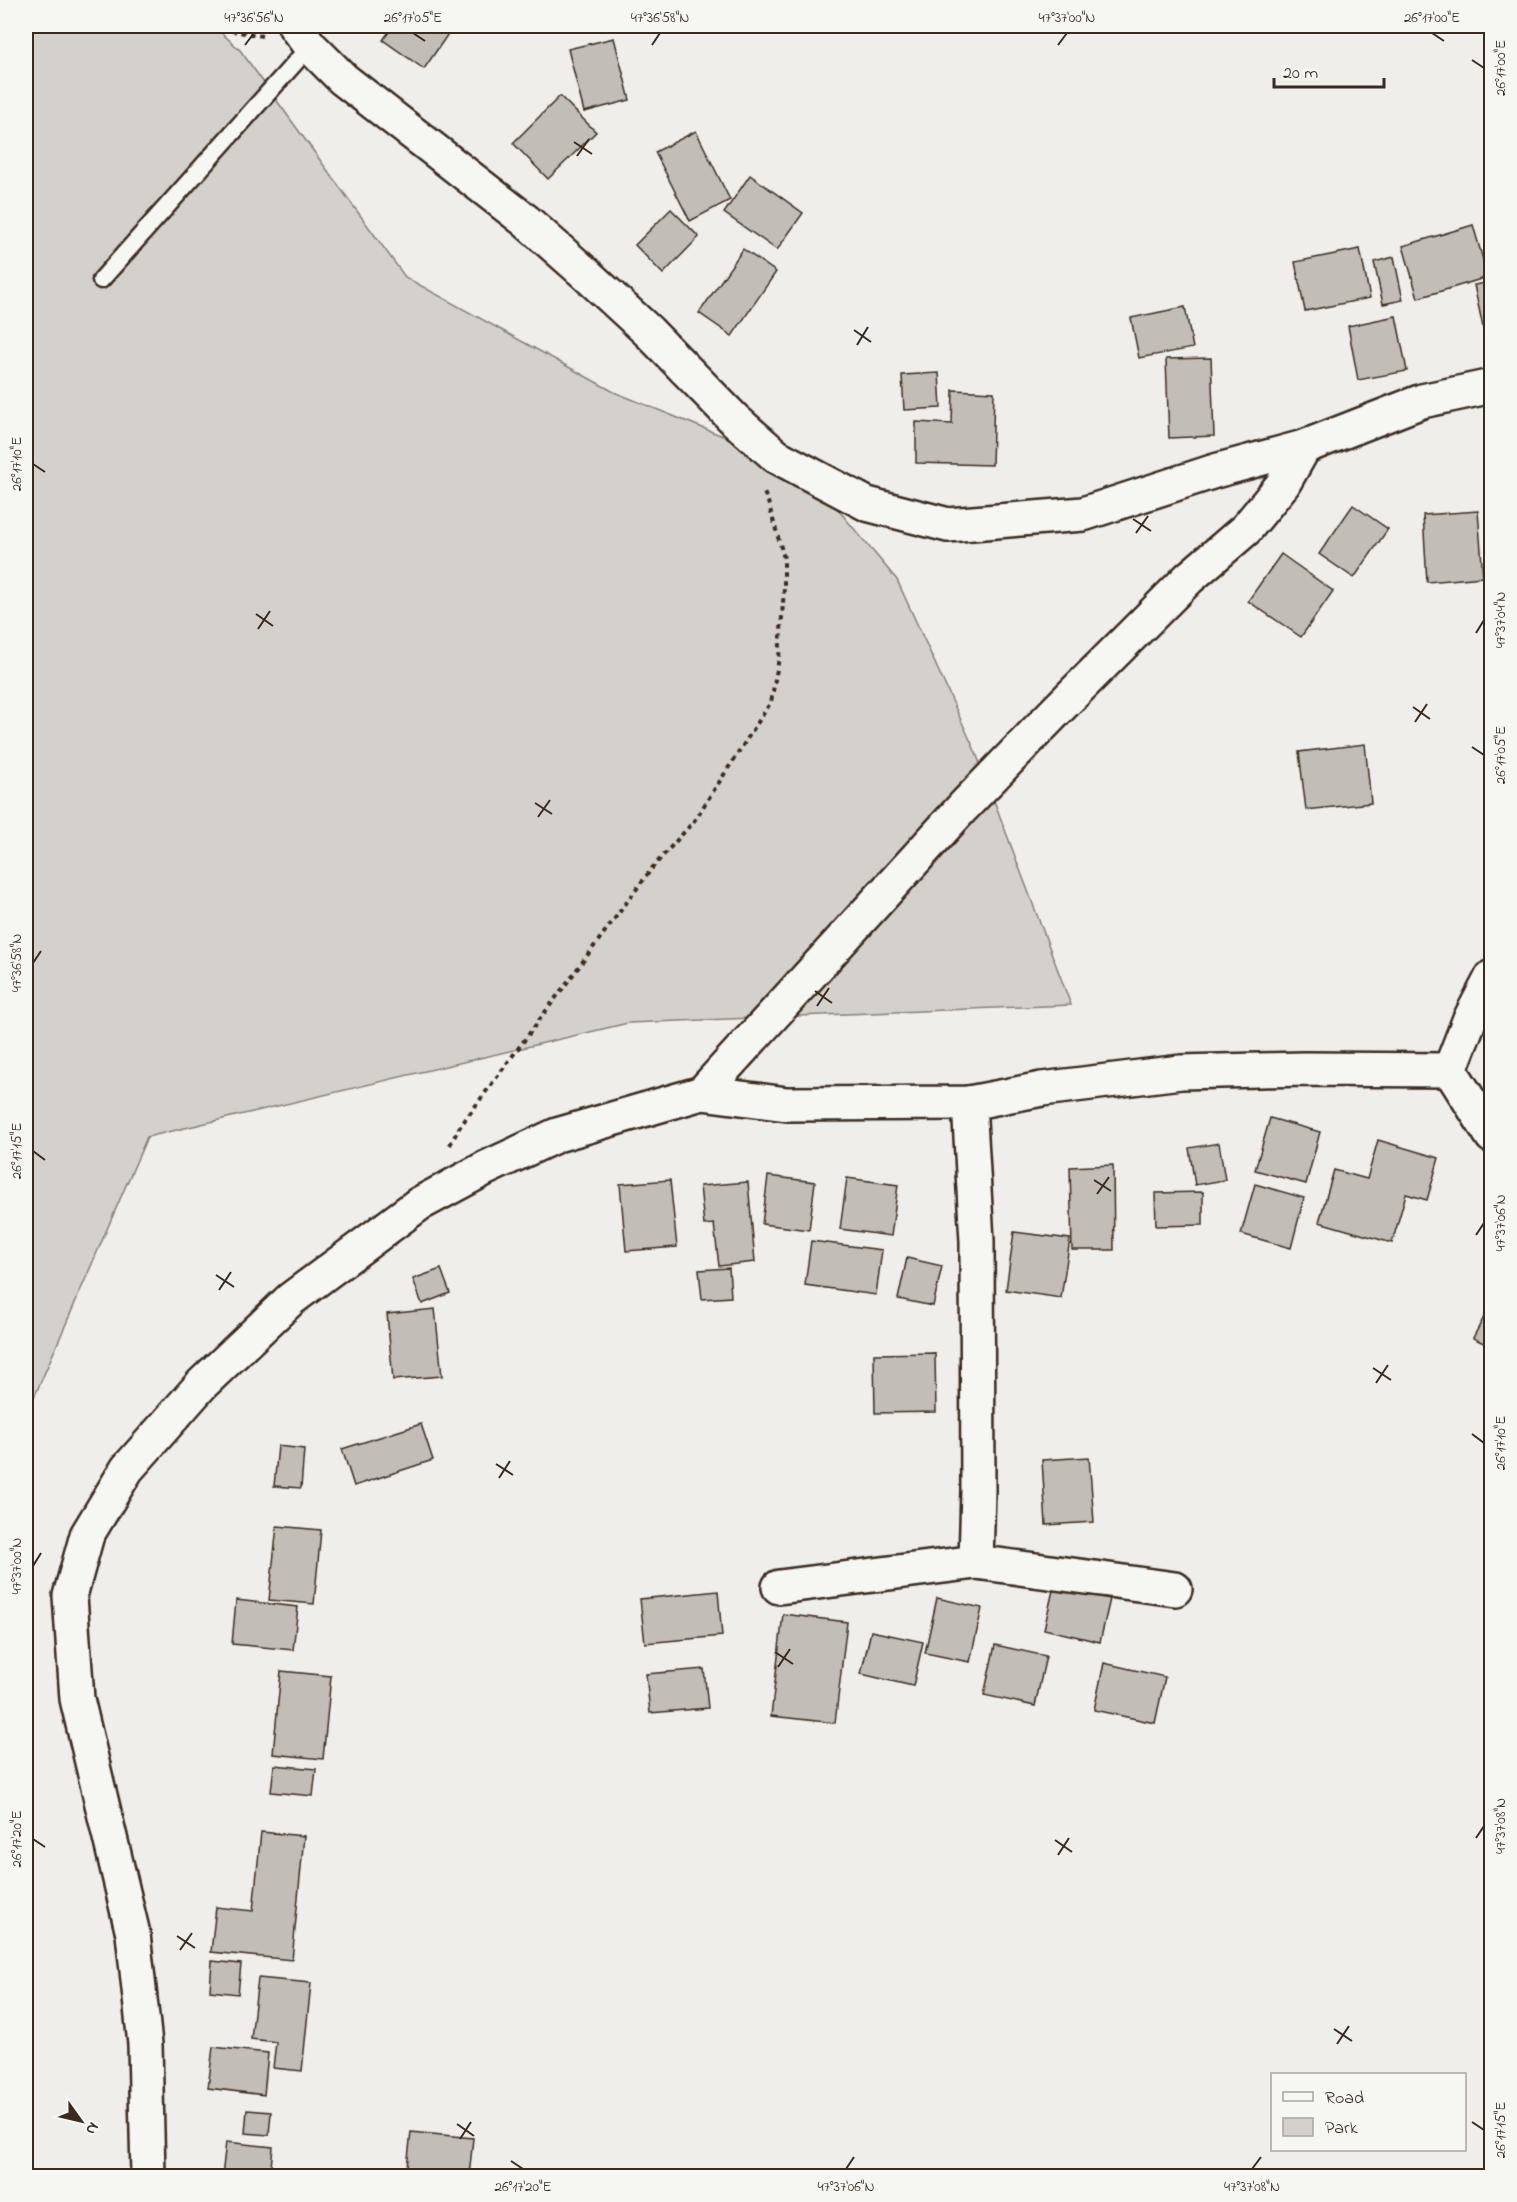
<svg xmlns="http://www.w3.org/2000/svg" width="1517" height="2202" viewBox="0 0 1517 2202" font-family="'Indie Flower',sans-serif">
	<rect width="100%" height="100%" fill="#efeeea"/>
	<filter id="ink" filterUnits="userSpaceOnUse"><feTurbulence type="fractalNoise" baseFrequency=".0167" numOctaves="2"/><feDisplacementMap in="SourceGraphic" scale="12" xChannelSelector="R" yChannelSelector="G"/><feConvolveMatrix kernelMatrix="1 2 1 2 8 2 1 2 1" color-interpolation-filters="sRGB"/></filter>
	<g filter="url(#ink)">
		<path fill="#d4d1cc" stroke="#887e75" stroke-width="1.5" d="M26,26H214L240,50L405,277L614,392L804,469L897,580L976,753L1071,1005L628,1023L147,1137L26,1416Z"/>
		<g fill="#c2bdb7" stroke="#3b2a1e" stroke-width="1.5">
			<path d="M393,26H448L452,28L424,69L383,40Z"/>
			<path d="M614,38L630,100L584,112L568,49Z"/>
			<path d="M560,96L596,132L548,179L513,143Z"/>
			<path d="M696,131L730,200L690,221L655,152Z"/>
			<path d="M750,175L803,213L777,250L724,213Z"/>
			<path d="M671,209L699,237L663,274L635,245Z"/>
			<path d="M1473,225L1488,277L1418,298L1403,246Z"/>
			<path d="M743,249L776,272L732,336L699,313Z"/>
			<path d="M1360,249L1370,298L1305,311L1295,262Z"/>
			<path d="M1394,257L1403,300L1383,304L1374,262Z"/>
			<path d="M1492,282V345L1487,346L1474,285Z"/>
			<path d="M1185,307L1193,348L1139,358L1131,318Z"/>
			<path d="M1396,316L1407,371L1358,380L1348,326Z"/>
			<path d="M1211,358L1214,436L1169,438L1166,359Z"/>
			<path d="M939,373L941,408L904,410L902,375Z"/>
			<path d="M953,390L994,392L992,465L916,463V422L952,424Z"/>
			<path d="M1353,505L1388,529L1354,578L1319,554Z"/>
			<path d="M1478,511L1483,577L1427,582L1423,515Z"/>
			<path d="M1281,554L1333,591L1301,637L1248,601Z"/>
			<path d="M1365,744L1371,803L1306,810L1299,752Z"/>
			<path d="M1270,1118L1320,1132L1306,1184L1255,1170Z"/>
			<path d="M1378,1140L1439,1158L1427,1200L1406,1194L1392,1243L1319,1222L1334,1170L1367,1179Z"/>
			<path d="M1219,1143L1225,1180L1195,1185L1189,1148Z"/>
			<path d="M1113,1165L1114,1250H1072L1070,1167Z"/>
			<path d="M768,1176L815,1182L809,1230L762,1224Z"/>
			<path d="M847,1178L898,1185L891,1236L840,1229Z"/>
			<path d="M670,1180L677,1247L626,1251L620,1184Z"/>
			<path d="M748,1182L755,1262L719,1266L714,1224L704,1225L700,1186Z"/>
			<path d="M1255,1184L1304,1198L1291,1248L1241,1234Z"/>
			<path d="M1203,1192V1225L1156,1226L1155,1193Z"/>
			<path d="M1014,1232L1070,1239L1061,1298L1006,1290Z"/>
			<path d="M811,1241L882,1250L876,1295L805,1285Z"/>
			<path d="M907,1258L942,1266L933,1306L898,1299Z"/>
			<path d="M729,1268L731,1297L702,1299L699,1270Z"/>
			<path d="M441,1269L450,1293L422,1304L413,1279Z"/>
			<path d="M1492,1302V1347L1473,1338Z"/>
			<path d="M435,1309L442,1376L393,1380L387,1314Z"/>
			<path d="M935,1353L936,1412L875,1413L874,1354Z"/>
			<path d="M421,1424L433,1460L354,1486L342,1449Z"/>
			<path d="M278,1446L304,1449L301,1488L274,1486Z"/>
			<path d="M1089,1457L1094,1522L1046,1525L1042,1460Z"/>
			<path d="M277,1526L321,1530L314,1604L269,1600Z"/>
			<path d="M1054,1586L1110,1599L1100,1642L1044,1629Z"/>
			<path d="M718,1591L722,1636L645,1643L640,1599Z"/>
			<path d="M937,1598L982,1608L970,1662L925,1653Z"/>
			<path d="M236,1600L298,1607L293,1650L232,1644Z"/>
			<path d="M783,1614L847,1622L835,1723L771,1716Z"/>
			<path d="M871,1631L923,1642L913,1686L861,1674Z"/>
			<path d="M995,1645L1046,1656L1035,1706L984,1695Z"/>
			<path d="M1104,1663L1165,1677L1155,1723L1094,1710Z"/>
			<path d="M704,1669L708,1708L650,1713L646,1674Z"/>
			<path d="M281,1671L331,1676L323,1759L273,1754Z"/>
			<path d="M274,1765L316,1769L313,1796L271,1792Z"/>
			<path d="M261,1832L304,1836L292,1960L211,1952L216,1907L253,1911Z"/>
			<path d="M212,1961L241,1964L238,1994L210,1991Z"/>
			<path d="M258,1978L311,1983L302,2071L273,2068L276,2042L251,2039Z"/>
			<path d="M213,2047L268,2053L264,2095L208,2088Z"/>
			<path d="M247,2110L271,2112L269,2135L245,2133Z"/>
			<path d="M411,2132L473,2138L469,2176H406Z"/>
			<path d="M226,2142L273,2147L270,2176H222Z"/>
		</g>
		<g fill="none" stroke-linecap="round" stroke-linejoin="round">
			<g stroke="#3b2a1e" stroke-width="21">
				<path id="lane" d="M101,280L310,46"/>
			</g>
			<g stroke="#3b2a1e" stroke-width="38">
				<g id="street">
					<path d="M295,26L310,46L343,79L526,221L585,273L649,332L735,420L776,456L867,504L948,525L1083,514L1215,471L1304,447L1422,401L1492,386"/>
					<path d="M1450,1070L1469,1021L1492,977"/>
					<path d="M1450,1070L1492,1136"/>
					<path d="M702,1093L963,807L1057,710L1189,578L1246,529L1283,484L1304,447"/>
					<path d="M969,1103L977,1241L978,1490L976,1562"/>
					<path d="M779,1587L976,1562L1175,1589"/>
					<path d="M148,2176L145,2044L133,1934L77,1699L70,1596L87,1535L127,1469L202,1384L291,1299L419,1204L486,1168L557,1135L702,1093L787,1104L969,1103L1042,1089L1181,1072L1304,1069L1450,1070"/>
				</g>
			</g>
			<g stroke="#3b2a1e" stroke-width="4" stroke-dasharray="4.5 4.5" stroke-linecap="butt">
				<path d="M205,26L262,36"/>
				<path d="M450,1145L459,1128L653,867L694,821L771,702L779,658L784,589V558L768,502L763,490"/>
			</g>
			<use href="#lane" stroke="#f6f6f2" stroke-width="16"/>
			<use href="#street" stroke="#f6f6f2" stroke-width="33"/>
		</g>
	</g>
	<path fill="none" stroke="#3b2a1e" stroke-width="2" d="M413,33L425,41M1432,33L1444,41M245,45L254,33M652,45L660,33M1058,45L1067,33M1472,60L1484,68M574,142L592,154M577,156L589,139M854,330L871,342M857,345L868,327M33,464L45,472M1133,519L1151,531M1136,533L1148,516M256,614L273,626M258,629L270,611M1476,633L1484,620M1413,707L1430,719M1415,722L1427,704M1472,747L1484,755M535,803L552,814M538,817L550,800M33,963L41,951M815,991L832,1003M817,1006L829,988M33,1151L45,1160M1094,1180L1111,1191M1097,1194L1109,1177M1476,1235L1484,1223M216,1275L234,1287M219,1290L231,1272M1373,1368L1391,1380M1376,1383L1388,1365M1472,1434L1484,1443M496,1464L513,1475M499,1478L510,1461M33,1566L41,1553M775,1652L793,1664M778,1667L790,1649M1476,1838L1484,1826M33,1839L45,1847M1055,1840L1072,1852M1058,1855L1069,1838M177,1936L195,1948M180,1950L192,1933M1334,2029L1352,2041M1337,2044L1349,2026M1472,2122L1484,2130M457,2124L474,2136M460,2139L471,2122M511,2161L523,2169M846,2169L854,2157M1252,2169L1261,2157"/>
	<rect width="1517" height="2202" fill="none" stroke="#f6f6f2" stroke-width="66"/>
	<rect x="1271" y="2073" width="195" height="78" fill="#f6f6f2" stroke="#aba49d" stroke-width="1.5"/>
	<rect x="1283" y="2092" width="30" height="9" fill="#f6f6f2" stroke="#aba49d" stroke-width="1.5"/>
	<text x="1325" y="2103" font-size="18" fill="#3b2a1e">Road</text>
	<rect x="1283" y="2118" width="30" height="18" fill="#d4d1cc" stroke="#aba49d" stroke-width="1.5"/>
	<text x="1325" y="2133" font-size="18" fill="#3b2a1e">Park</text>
	<g transform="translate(81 2121) rotate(124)" stroke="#f6f6f2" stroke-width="4.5" paint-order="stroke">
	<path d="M0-4.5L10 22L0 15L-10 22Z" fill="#3b2a1e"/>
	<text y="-9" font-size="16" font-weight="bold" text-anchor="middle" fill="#3b2a1e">N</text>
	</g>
	<path d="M1274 78v9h110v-9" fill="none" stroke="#3b2a1e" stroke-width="3"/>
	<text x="1283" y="78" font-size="18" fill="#3b2a1e" stroke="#f6f6f2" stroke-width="4.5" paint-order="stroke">20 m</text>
	<rect x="33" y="33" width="1451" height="2136" fill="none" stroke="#3b2a1e" stroke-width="2"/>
	<g font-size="15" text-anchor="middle" fill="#3b2a1e">
		<text x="254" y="22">47°36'56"N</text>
		<text x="413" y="22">26°17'05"E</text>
		<text x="660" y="22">47°36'58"N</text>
		<text x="1067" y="22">47°37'00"N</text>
		<text x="1432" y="22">26°17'00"E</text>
		<text transform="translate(1500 68) rotate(-90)" y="5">26°17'00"E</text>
		<text transform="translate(16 464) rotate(-90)" y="5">26°17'10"E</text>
		<text transform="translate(1500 620) rotate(-90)" y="5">47°37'04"N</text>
		<text transform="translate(1500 755) rotate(-90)" y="5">26°17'05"E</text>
		<text transform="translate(16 963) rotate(-90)" y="5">47°36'58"N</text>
		<text transform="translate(16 1151) rotate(-90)" y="5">26°17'15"E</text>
		<text transform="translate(1500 1223) rotate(-90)" y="5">47°37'06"N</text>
		<text transform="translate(1500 1443) rotate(-90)" y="5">26°17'10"E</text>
		<text transform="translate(16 1566) rotate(-90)" y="5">47°37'00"N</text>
		<text transform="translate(1500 1826) rotate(-90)" y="5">47°37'08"N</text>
		<text transform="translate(16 1839) rotate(-90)" y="5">26°17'20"E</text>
		<text transform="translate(1500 2130) rotate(-90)" y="5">26°17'15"E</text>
		<text x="523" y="2191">26°17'20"E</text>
		<text x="846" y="2191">47°37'06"N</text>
		<text x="1252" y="2191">47°37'08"N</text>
	</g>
</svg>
